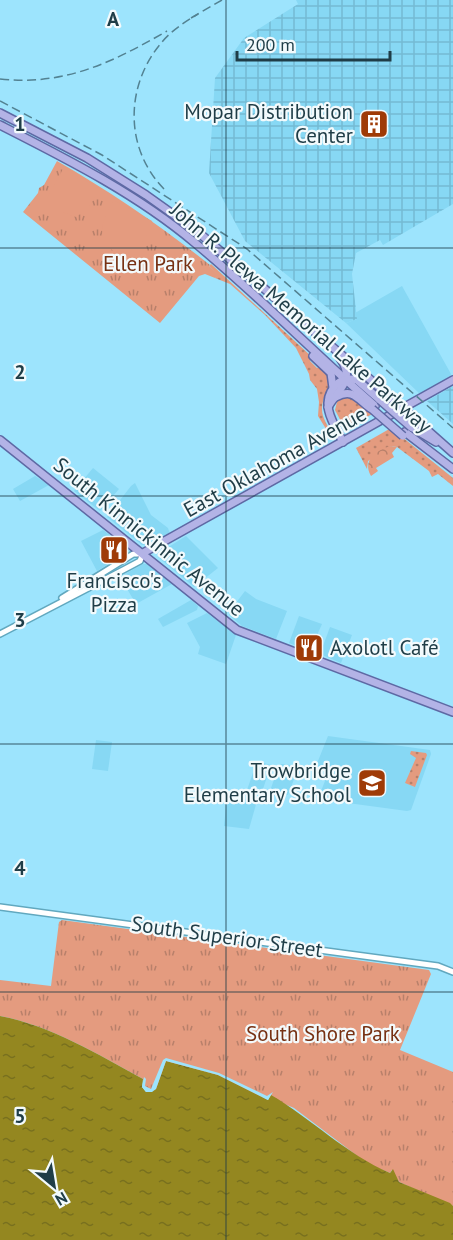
<svg xmlns="http://www.w3.org/2000/svg" width="453" height="1240" viewBox="0 0 453 1240" font-family="'PT Sans',sans-serif">
	<defs>
		<pattern id="industrial-grid" width="8" height="8" patternUnits="userSpaceOnUse" patternTransform="scale(1.5)"><rect width="8" height="8" fill="#87d8f4"/><path d="M0 4h8M4 0v8" fill="none" stroke="#74bad3"/></pattern>
		<pattern id="grass-dots" width="8" height="8" patternUnits="userSpaceOnUse" patternTransform="scale(1.5)"><rect width="8" height="8" fill="#e49b7f"/><path d="M2 2h.1M6 6h.1" fill="none" stroke="#b8806a" stroke-width="1.8" stroke-linecap="round"/></pattern>
		<pattern id="forest-crowns" width="20" height="18" patternUnits="userSpaceOnUse" patternTransform="scale(1.5)"><rect width="20" height="18" fill="#e49b7f"/><path d="M2 6a3 3 0 1 1 6 0M12 15a3 3 0 1 1 6 0" fill="none" stroke="#b8806a"/></pattern>
		<pattern id="park-tufts" width="24" height="20" patternUnits="userSpaceOnUse" patternTransform="scale(1.5)"><rect width="24" height="20" fill="#e49b7f"/><path d="M3 7l-1-3M5 7V3M7 7l1-3M15 17l-1-3M17 17v-4M19 17l1-3" fill="none" stroke="#b8806a"/></pattern>
		<pattern id="water-ripples" width="26" height="14" patternUnits="userSpaceOnUse" patternTransform="scale(1.5)"><rect width="26" height="14" fill="#948720"/><path d="M2 4q2-2 4 0t4 0M15 11q2-2 4 0t4 0" fill="none" stroke="#78701e"/></pattern>
	</defs>
	<rect width="100%" height="100%" fill="#9de4fd"/>
	<g fill="#87d8f4">
		<path d="M402,286L451,374L450,377L420,394L346,323L357,319L355,313Z"/>
		<path d="M93,468L119,489L100,511L74,491Z"/>
		<path d="M35,476L49,485L20,501L13,489Z"/>
		<path d="M135,483L151,515L168,528L170,534L147,545H142L107,517L131,486Z"/>
		<path d="M103,530L128,548L129,551L97,571L81,541Z"/>
		<path d="M186,536L218,568L194,587L158,557L159,553Z"/>
		<path d="M143,564H147L172,584L136,604L120,577Z"/>
		<path d="M245,591L256,599L287,611L276,639L242,626L229,615V612Z"/>
		<path d="M191,600L198,606L197,610L163,627L158,619Z"/>
		<path d="M207,613L236,635L226,664L198,654L200,647L187,623Z"/>
		<path d="M299,616L322,624L310,651L289,643Z"/>
		<path d="M330,627L352,635L341,663L320,654Z"/>
		<path d="M328,736L430,750L431,754L411,810L407,811L318,799L330,768L316,766Z"/>
		<path d="M96,740L112,742L108,771L92,769Z"/>
		<path d="M257,761L271,765L263,789L260,792L247,790Z"/>
		<path d="M282,764L299,766L288,795L273,793L270,791L279,765Z"/>
		<path d="M227,797L257,801L249,829L224,826Z"/>
	</g>
	<g fill="url(#industrial-grid)">
		<path d="M296,0H453V204L383,245L380,240L356,253L352,274L357,319L346,323L245,241L209,173L215,78L244,38L298,4Z"/>
		<path d="M453,386V424L427,401Z"/>
	</g>
	<g fill="url(#grass-dots)">
		<path d="M211,264L312,357L310,361L317,368L321,366C339,384 322,390 322,409C322,419 329,427 333,436L331,437L318,416L319,402L317,389L310,380L309,374L296,348L265,315L230,284L215,278L217,275L209,266Z"/>
		<path d="M345,396L353,398L374,413L345,429L335,410L337,402Z"/>
		<path d="M391,428L453,478V486L438,474L432,477L429,471L397,447L391,446L368,461L367,469L356,448Z"/>
		<path d="M411,751L426,753L427,755L415,787L405,783L416,758L410,754Z"/>
	</g>
	<path fill="url(#forest-crowns)" d="M391,446L397,447L392,453L394,457L376,468L378,471L371,476C362,460 376,450 391,446Z"/>
	<g fill="url(#park-tufts)">
		<path d="M57,161C111,192 161,226 210,265L209,266L218,275L215,278L205,274L199,276L160,323L23,212L38,193L39,188L44,185Z"/>
		<path d="M62,920L429,970L431,974L400,1050L453,1072V1206L399,1182L392,1170L390,1173L368,1164L294,1108L270,1098L156,1089L146,1092L143,1079C97,1054 52,1026 0,1016V980L51,986L59,922Z"/>
	</g>
	<g fill="#e49b7f">
		<path d="M63,169H67L100,189L88,208L76,217L62,212L47,198Z"/>
		<path d="M114,200L152,221L153,225L129,263C98,243 95,231 114,200Z"/>
	</g>
	<path fill="url(#water-ripples)" d="M0,1016C52,1026 97,1054 143,1079L142,1087L146,1092L156,1089L166,1061L218,1075L268,1100L271,1095C312,1119 346,1154 390,1173L393,1169L399,1182L450,1203L453,1206V1240H0Z"/>
	<path fill="#9de4fd" d="M166,1058L219,1073L267,1096L273,1092L268,1100L218,1075L166,1061L156,1089L152,1092H146L142,1087L144,1077L146,1079L145,1086L151,1089L163,1060Z"/>
	<g fill="none" stroke-linecap="round" stroke-linejoin="round">
		<g stroke="#61a8bf" stroke-width="8">
			<g id="minor">
				<path d="M62,598L133,554H142"/>
				<path d="M0,634L125,569L140,561L143,553"/>
				<path d="M0,907L438,966L453,972"/>
			</g>
		</g>
		<g stroke="#5e69a4" stroke-width="10">
			<g id="major">
				<path d="M0,113L87,158L146,195L198,232L386,393"/>
				<path d="M0,125C67,159 137,194 195,243C257,294 314,353 375,406"/>
				<path d="M313,356L331,373L333,388"/>
				<path d="M336,397C352,388 357,398 370,408"/>
				<path d="M328,407C339,388 356,380 340,358"/>
				<path d="M417,421L453,453"/>
				<path d="M411,427L436,442"/>
				<path d="M405,432L453,469"/>
				<path d="M0,440L237,630L453,712"/>
				<path d="M343,442C334,424 319,404 335,386C341,379 349,378 357,380L380,400"/>
				<path d="M143,553L453,380"/>
			</g>
		</g>
		<use href="#minor" stroke="#fff" stroke-width="5"/>
		<use href="#major" stroke="#b3b3e6" stroke-width="7"/>
		<g stroke="#538292" stroke-width="1.5" stroke-dasharray="9 4.5" stroke-linecap="butt">
			<path d="M191,18L222,0"/>
			<path d="M0,79C65,86 113,62 167,31"/>
			<path d="M0,101L102,155L247,249L453,428"/>
			<path d="M164,189C124,148 125,85 162,42C172,30 185,22 198,14"/>
		</g>
		<g stroke="#5e69a4" stroke-width="10" stroke-linecap="butt">
			<g id="major-bridge">
				<path d="M386,393L417,421"/>
				<path d="M380,400L411,427"/>
				<path d="M372,409L403,436"/>
			</g>
		</g>
		<use href="#major-bridge" stroke="#b3b3e6" stroke-width="7"/>
	</g>
	<path fill="none" stroke="#1f3d47" stroke-width="1.5" stroke-opacity="0.55" d="M226,0V1240M0,248H453M0,496H453M0,744H453M0,992H453"/>
	<defs>
		<g id="building-square" transform="scale(1.5)"><rect x="-9" y="-9" width="18" height="18" rx="4" fill="#9f3b07" stroke="#f3fafc"/><path d="M-4-6H4V6H1V3H-1V6H-4ZM-2.5-4.3h1.7v1.8h-1.7ZM.8-4.3h1.7v1.8H.8ZM-2.5-1h1.7V.8h-1.7ZM.8-1h1.7V.8H.8Z" fill="#fff"/></g>
		<g id="restaurant-square" transform="scale(1.5)"><rect x="-9" y="-9" width="18" height="18" rx="4" fill="#9f3b07" stroke="#f3fafc"/><path d="M-5-6h1v4h1v-4h1v4h1v-4h1v5L-1.5 .5V6h-2V.5L-5-1ZM5-6V6H3V1.5H1.5Q1.5-4 5-6Z" fill="#fff"/></g>
		<g id="school-square" transform="scale(1.5)"><rect x="-9" y="-9" width="18" height="18" rx="4" fill="#9f3b07" stroke="#f3fafc"/><path d="M0-5L7-2L0 1L-7-2ZM-4 1L0 2.5L4 1V4Q0 6-4 4Z" fill="#fff"/></g>
	</defs>
	<g fill-rule="evenodd">
		<use href="#building-square" x="374" y="124"/>
		<use href="#restaurant-square" x="114" y="550"/>
		<use href="#restaurant-square" x="309" y="648"/>
		<use href="#school-square" x="372" y="783"/>
	</g>
	<g text-anchor="middle" stroke-width="4.5" stroke-linejoin="round" paint-order="stroke">
		<g font-size="21" fill="#1f3d47" stroke="#f3fafc" text-anchor="end">
			<text x="353" y="119">Mopar Distribution<tspan x="353" dy="24">Center</tspan></text>
			<text x="114" y="588" text-anchor="middle">Francisco's<tspan x="114" dy="24">Pizza</tspan></text>
			<text x="330" y="655" text-anchor="start">Axolotl Café</text>
			<text x="351" y="778">Trowbridge<tspan x="351" dy="24">Elementary School</tspan></text>
		</g>
		<g font-size="21" fill="#773113" stroke="#f3fafc">
			<text x="148" y="271">Ellen Park</text>
			<text x="323" y="1041">South Shore Park</text>
		</g>
		<g font-size="21" fill="#1f3d47" stroke="#f3fafc">
			<text transform="translate(301 318) rotate(41)" y="7">John R. Plewa Memorial Lake Parkway</text>
			<text transform="translate(275 462) rotate(-29)" y="7">East Oklahoma Avenue</text>
			<text transform="translate(149 537) rotate(39)" y="7">South Kinnickinnic Avenue</text>
			<text transform="translate(227 937) rotate(8)" y="7">South Superior Street</text>
		</g>
	</g>
	<g font-size="20" text-anchor="middle" font-weight="bold" fill="#1f3d47" stroke="#f3fafc" stroke-width="4.5" stroke-linejoin="round" paint-order="stroke">
		<text x="113" y="26">A</text>
		<text x="20" y="131">1</text>
		<text x="20" y="379">2</text>
		<text x="20" y="627">3</text>
		<text x="20" y="875">4</text>
		<text x="20" y="1123">5</text>
	</g>
	<g transform="translate(54 1186) rotate(150)" stroke="#f3fafc" stroke-width="4.5" paint-order="stroke">
	<path d="M0-4.5L10 22L0 15L-10 22Z" fill="#1f3d47"/>
	<text y="-9" font-size="16" font-weight="bold" text-anchor="middle" fill="#1f3d47">N</text>
	</g>
	<path d="M237 51v9h153v-9" fill="none" stroke="#1f3d47" stroke-width="3"/>
	<text x="246" y="51" font-size="18" fill="#1f3d47" stroke="#f3fafc" stroke-width="4.5" paint-order="stroke">200 m</text>
</svg>
